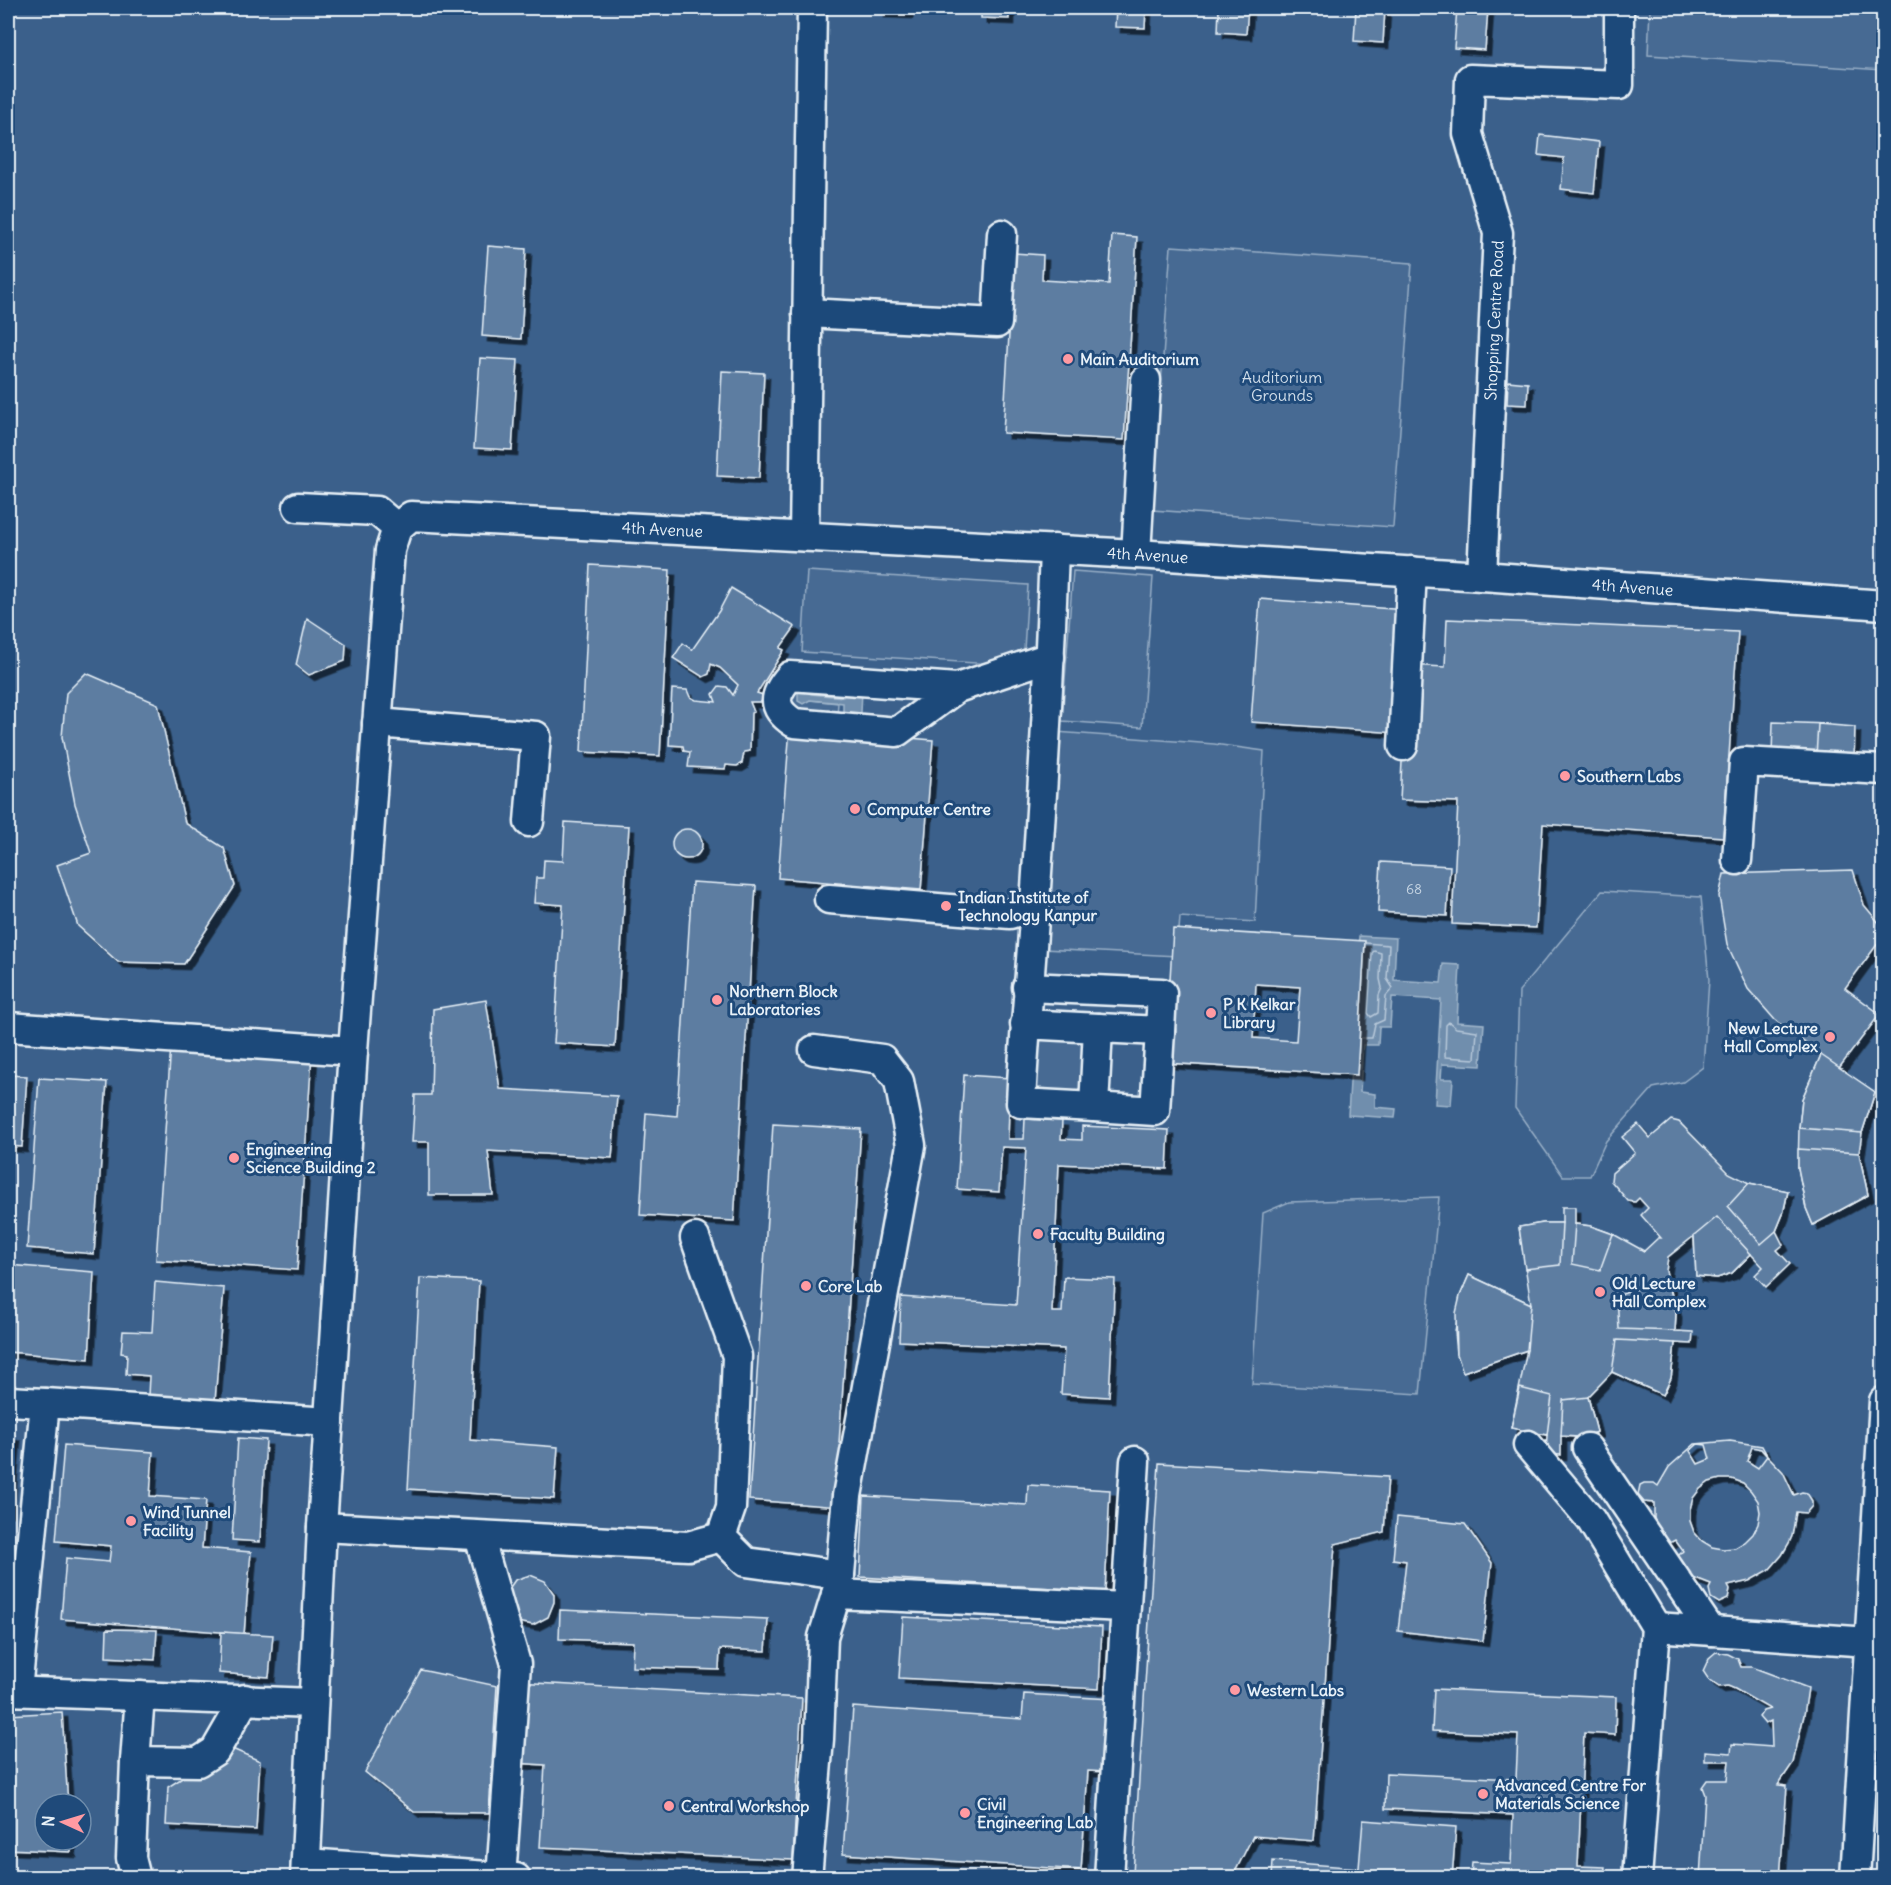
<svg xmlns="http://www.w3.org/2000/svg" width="1891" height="1885" viewBox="0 0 1891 1885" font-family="Delius,sans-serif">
	<defs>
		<filter id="shadow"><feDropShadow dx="5.5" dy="5.5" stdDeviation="0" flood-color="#0009"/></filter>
	</defs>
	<rect width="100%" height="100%" fill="#2b5482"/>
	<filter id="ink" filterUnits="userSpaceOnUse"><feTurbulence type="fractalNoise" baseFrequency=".0167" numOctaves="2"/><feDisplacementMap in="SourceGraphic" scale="12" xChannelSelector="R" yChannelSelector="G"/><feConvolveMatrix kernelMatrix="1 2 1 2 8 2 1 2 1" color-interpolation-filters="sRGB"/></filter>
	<g filter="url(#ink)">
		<path fill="#3a608b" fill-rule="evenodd" d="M8,8H1883V1877L8,1878ZM45,1804H81V1840H45Z"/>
		<g fill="#476b93" stroke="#98aec6" stroke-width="1.5">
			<path d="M1650,8H1883V70L1648,55Z"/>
			<path d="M1171,246L1412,263L1393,527L1152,510Z"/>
			<path d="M807,571L1028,585L1023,666L802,652Z"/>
			<path d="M1073,571L1153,577L1142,727L1062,721Z"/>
			<path d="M840,687L838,696L811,694L807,692L810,700L838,703L837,715L793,709L789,691Z"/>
			<path d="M1056,732L1214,744L1264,751L1255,922L1180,917L1177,956L1043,949Z"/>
			<path d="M1602,891L1701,897L1709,980L1703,1067L1683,1082L1653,1088L1606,1141L1590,1176H1563L1515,1108L1519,991Z"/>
			<path d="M1037,1035L1084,1037L1080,1104L1034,1101Z"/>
			<path d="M1439,1197L1420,1394L1252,1384L1263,1213L1289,1202Z"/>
		</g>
		<g fill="#708ead" stroke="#a0b6cb" stroke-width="1.5">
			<path d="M844,689L862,690L861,713L843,712V703L810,700L803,704L798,701V692L804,690L811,694L843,697Z"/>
			<path d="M1359,936L1396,938L1394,980L1441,983L1443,964L1460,965L1457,1022L1484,1024L1481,1066L1442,1064L1441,1079H1453L1451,1105L1435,1104L1441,1000L1392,997L1390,1027H1379L1378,1045H1363L1360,1092L1375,1094V1107L1396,1109L1395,1118L1348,1115Z"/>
		</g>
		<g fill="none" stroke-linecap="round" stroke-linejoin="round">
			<g stroke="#b8c9da" stroke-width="1.5">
				<path d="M1374,951L1381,953L1380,979L1382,988L1379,995L1378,1013L1371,1017L1368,1013L1372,953Z"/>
				<path d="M1449,1022L1456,1028L1477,1031L1475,1059L1445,1057L1446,1025Z"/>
				<path d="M1361,1038H1372L1375,1024L1384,1020L1386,996L1393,988L1387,979L1389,945L1366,943"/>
			</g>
		</g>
		<g fill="#5d7da1" stroke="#e8f1f8" stroke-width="1.5" fill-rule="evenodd" filter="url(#shadow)">
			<path d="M879,8H908L907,13L879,12Z"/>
			<path d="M981,8H1009V19L981,18Z"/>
			<path d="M1116,8H1146L1145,28L1115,27Z"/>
			<path d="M1219,8H1248L1246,34L1218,32Z"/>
			<path d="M1356,8H1385L1383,43L1354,41Z"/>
			<path d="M1457,8H1488L1485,50L1454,48Z"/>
			<path d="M1540,135L1599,142L1594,193L1561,189L1564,158L1538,155Z"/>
			<path d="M1112,235L1137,237L1124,440L1003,433L1014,253L1043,255L1042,280L1109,284Z"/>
			<path d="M488,246L526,249L521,339L482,336Z"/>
			<path d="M480,358L518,360L512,450L474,448Z"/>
			<path d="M722,371L764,373L759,478L717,476Z"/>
			<path d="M1508,381L1528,383L1527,405L1507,404Z"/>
			<path d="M590,565L670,570L660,756L581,752Z"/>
			<path d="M731,588L795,627L780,648L784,650L757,693L766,696L761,702H750L754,712L751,713L750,751L744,752L742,763L737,766L726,765L725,769L688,767L690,752L684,751L683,746L669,745L672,689L687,690L690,697L696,700L716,702L713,694L719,686L727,687L733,695L738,685L720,668L711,664L709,674L703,677L673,658L683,643L692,650L719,611Z"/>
			<path d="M1260,599L1419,611L1410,734L1251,722Z"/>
			<path d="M307,618L346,644L345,661L309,675L296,665Z"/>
			<path d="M1447,619L1738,632L1723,837L1543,824L1536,928L1452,924L1458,802L1400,800L1407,665L1445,667Z"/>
			<path d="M86,673L158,704L185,823L224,848L235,886L184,964L118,962L78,926L57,865L91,853L75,804L62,737L66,693Z"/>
			<path d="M1773,722L1828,724L1826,757L1772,755Z"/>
			<path d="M1818,724L1855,727L1854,759L1816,757Z"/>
			<path d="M790,728L933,740L921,890L778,878Z"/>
			<path d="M565,822L629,826L615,1047L554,1043L563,905L534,903L536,878H543L544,860L563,861Z"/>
			<circle cx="687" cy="844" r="15"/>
			<path d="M1381,862L1450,866L1447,916L1378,912Z"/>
			<path d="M1853,870L1864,905L1884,929V935L1845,988L1880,1014L1839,1068L1875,1092L1862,1133L1859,1153L1868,1195L1813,1225L1806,1208L1798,1168L1799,1128L1802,1099L1821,1055L1775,1020L1748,989L1727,944L1719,896L1724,874Z"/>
			<path d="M692,882L756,886L734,1221L640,1215L646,1113L677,1116Z"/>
			<path d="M1173,929L1365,941L1357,1075L1165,1063ZM1256,984L1300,987L1296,1041L1253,1038Z"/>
			<path d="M486,1000L500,1089L617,1096L612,1158L488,1151L493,1195H429V1142H412L415,1095H431L433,1009Z"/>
			<path d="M171,1045L312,1055L297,1270L156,1260Z"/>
			<path d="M1821,1055L1875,1092L1862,1133L1799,1128L1802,1099Z"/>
			<path d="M8,1075L27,1076L22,1147L8,1146Z"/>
			<path d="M964,1075L1010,1078L1008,1139H1024L1025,1119L1062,1121L1061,1139L1082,1140V1126L1169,1130L1167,1169L1059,1164L1052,1312H1062L1064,1277L1115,1279L1109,1397L1061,1394L1064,1349L899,1341L901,1297L1016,1305L1026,1148L1002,1147L999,1192L957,1189Z"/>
			<path d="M39,1078L107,1082L94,1254L27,1248Z"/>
			<path d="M1671,1120L1679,1122L1729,1173L1749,1183L1788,1191L1783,1214L1776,1231L1783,1245L1777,1250L1790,1264L1766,1287L1755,1275L1763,1267L1751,1254L1732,1273L1717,1278L1696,1276L1694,1236L1668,1257L1666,1271L1676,1312L1675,1331L1693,1332L1692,1344L1675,1343L1671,1378L1663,1395L1612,1372L1588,1397L1597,1432L1579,1437L1561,1436V1455L1546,1454L1547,1435L1511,1428L1527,1350L1463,1372L1457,1354L1455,1332L1460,1296L1469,1275L1531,1304L1519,1227L1543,1223H1562V1207H1575V1224L1591,1226L1613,1234L1644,1251L1658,1238H1661L1641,1215L1648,1208L1639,1198L1635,1202L1628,1201L1611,1181L1612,1173L1635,1153L1622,1137L1638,1124L1650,1138Z"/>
			<path d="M773,1124L861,1129L839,1443L849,1450L840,1507L749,1500Z"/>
			<path d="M1798,1149L1859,1153L1868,1195L1813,1225L1806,1208L1798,1168Z"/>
			<path d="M1749,1183L1788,1191L1783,1214L1776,1231L1761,1244L1728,1206Z"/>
			<path d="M1717,1217L1751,1254L1732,1273L1717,1278L1696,1276L1694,1236Z"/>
			<path d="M1543,1223H1562L1560,1265L1525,1269L1519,1227Z"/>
			<path d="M1575,1224L1591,1226L1613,1234L1600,1270L1572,1264Z"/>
			<path d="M8,1265L94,1272L89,1359L8,1352Z"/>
			<path d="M1469,1275L1531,1304L1527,1350L1463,1372L1457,1354L1456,1313L1460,1296Z"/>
			<path d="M420,1278L479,1281L470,1440L558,1447L554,1499L408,1489Z"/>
			<path d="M1667,1278L1676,1312L1675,1331L1619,1329L1617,1296Z"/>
			<path d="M155,1282L224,1288L215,1401L148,1396L149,1376L126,1374L127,1354L121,1353L123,1331L152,1332Z"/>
			<path d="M1617,1340L1675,1343L1671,1378L1663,1395L1612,1372Z"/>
			<path d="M1520,1388L1552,1396L1547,1435L1511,1428Z"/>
			<path d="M1588,1397L1597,1432L1579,1437L1561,1436L1563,1400Z"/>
			<path d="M8,1435L15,1436L8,1512Z"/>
			<path d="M238,1438L266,1440L260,1542L232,1540Z"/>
			<path d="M1730,1441L1762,1446L1767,1455L1783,1472L1794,1495L1802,1492L1807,1493L1812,1501V1506L1806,1513L1796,1512L1792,1536L1789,1543L1782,1555L1769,1570L1749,1581L1728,1586L1730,1590L1728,1599L1719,1603L1711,1598L1709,1589L1711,1585L1688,1576L1663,1557L1654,1527V1503L1644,1502L1638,1495L1640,1485L1644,1483H1654L1658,1486L1669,1467L1695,1444ZM1698,1444L1706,1445L1710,1459L1698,1464L1690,1451ZM1752,1447L1761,1449L1767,1456L1758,1468L1747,1461ZM1720,1479H1732L1743,1483L1751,1491L1758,1501L1760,1512L1758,1524L1753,1534L1745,1542L1735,1548L1723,1549L1712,1547L1702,1541L1694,1532L1690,1521V1509L1693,1498L1700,1489L1709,1482ZM1675,1540L1683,1551L1672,1562L1665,1556L1662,1547Z"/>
			<path d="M64,1445L153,1452L150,1496L206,1500L202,1548L251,1552L244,1634L61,1619L66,1558L109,1562L111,1546L56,1541Z"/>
			<path d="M1159,1463L1388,1477L1384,1532L1335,1544L1314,1841L1253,1836L1232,1878H1188L1133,1874Z"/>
			<path d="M1028,1485L1110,1490L1105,1591L860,1577L864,1496L1027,1505Z"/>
			<path d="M1397,1517L1465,1524L1492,1563L1483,1641L1398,1631L1406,1561L1393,1559Z"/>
			<path d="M530,1575L545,1581L554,1594V1602L548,1617L533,1625L518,1622L506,1593L515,1580Z"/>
			<path d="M560,1610L768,1619L766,1651L720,1649L719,1670L632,1667L633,1642L559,1639Z"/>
			<path d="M903,1617L1102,1627L1099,1689L899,1678Z"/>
			<path d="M107,1629L157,1630L155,1660L106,1657Z"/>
			<path d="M221,1632L273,1635L269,1677L219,1673Z"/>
			<path d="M1716,1652L1728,1654L1738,1659L1741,1667H1752L1808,1688L1804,1715L1793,1763L1778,1785L1787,1786L1780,1878H1700L1705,1795L1702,1787L1707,1780H1727L1729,1761H1705V1751L1731,1753L1732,1744L1772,1747L1771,1721L1765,1724L1759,1717L1763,1711L1770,1709L1735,1689L1728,1686L1719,1687L1709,1680L1703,1671L1709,1658Z"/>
			<path d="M421,1670L497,1686L489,1813L414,1812L365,1772Z"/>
			<path d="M517,1682L802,1698L793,1860L540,1847L545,1765L513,1763Z"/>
			<path d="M1434,1689L1616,1697L1615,1735L1584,1733L1578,1866L1605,1867L1604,1878H1471L1472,1862L1511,1864L1513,1815L1385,1809L1386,1773L1516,1779L1518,1735L1432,1731Z"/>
			<path d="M1024,1694L1112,1699L1107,1772L1088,1771L1081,1870L843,1854L853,1707L1022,1719Z"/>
			<path d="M62,1712L68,1804H45V1840H70L71,1852L8,1849V1715Z"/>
			<path d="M230,1748L260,1761L256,1830L166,1825L168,1787Z"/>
			<path d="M1363,1820L1456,1827L1452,1878H1272L1273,1861L1359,1868Z"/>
		</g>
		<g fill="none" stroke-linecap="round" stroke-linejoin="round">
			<g stroke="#e8f1f8" stroke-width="33">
				<g id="minor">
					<path d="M807,313L997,323L1002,234"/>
					<path d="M298,507L377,511L397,528"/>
					<path d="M804,536L812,8"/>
					<path d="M1136,554L1146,380"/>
					<path id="s1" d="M1482,576L1498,233L1468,134L1470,79L1619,85V8"/>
					<path d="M957,688L897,732L794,723C771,708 773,695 790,676L957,688L1050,657"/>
					<path d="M377,723L536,736L529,822"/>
					<path d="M1403,746L1412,571"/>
					<path d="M1737,860L1744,762L1884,770"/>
					<path d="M829,899L1010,914L1035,906"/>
					<path d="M1027,987L1162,993L1160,1031L1098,1028"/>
					<path d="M1025,1024L1098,1028L1094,1107L1021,1103C1024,1036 1031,970 1035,903C1043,785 1050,667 1054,549"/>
					<path d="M8,1027L353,1051"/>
					<path d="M1094,1107L1155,1111L1160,1031"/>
					<path d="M8,1401L45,1403"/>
					<path d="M1528,1445L1591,1520L1656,1627L1637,1878"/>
					<path d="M1587,1448L1711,1631"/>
					<path d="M322,1527L688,1546L721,1537L731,1508L737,1356L695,1238"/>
					<path d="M479,1536L516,1664L501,1878"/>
					<path d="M721,1537L746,1562L840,1575"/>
					<path d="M836,1594L1125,1607"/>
					<path d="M1656,1627L1869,1642"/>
					<path d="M8,1691L313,1703"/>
					<path d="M17,1691L45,1403L329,1422"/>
					<path d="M140,1696L135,1761L198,1762L215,1751L245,1699"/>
					<path d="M135,1761L131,1858L136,1878"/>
					<path d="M306,1863L516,1878"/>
					<path id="s2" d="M305,1878L322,1527L353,1051L390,550L397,528L411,516L1136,554L1482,576L1884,605"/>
					<path d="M807,1878L819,1739L823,1637L839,1585L847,1496L911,1145L899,1081L882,1059L814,1050"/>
					<path d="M1109,1878L1135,1461"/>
					<path d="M1855,1878L1884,1401"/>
				</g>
			</g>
			<use href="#minor" stroke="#1f4a7a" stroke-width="28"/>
		</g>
	</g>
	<g fill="#ff9aa2" stroke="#1f4a7a" stroke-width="2">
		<circle cx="1068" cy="359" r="6"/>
		<circle cx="1565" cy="776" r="6"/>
		<circle cx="855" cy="809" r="6"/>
		<circle cx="946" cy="906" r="6"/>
		<circle cx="717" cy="1000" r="6"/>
		<circle cx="1211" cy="1013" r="6"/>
		<circle cx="1830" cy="1037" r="6"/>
		<circle cx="234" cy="1158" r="6"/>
		<circle cx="1038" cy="1234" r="6"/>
		<circle cx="806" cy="1286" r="6"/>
		<circle cx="1600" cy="1292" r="6"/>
		<circle cx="131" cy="1521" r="6"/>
		<circle cx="1235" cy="1690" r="6"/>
		<circle cx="1483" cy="1794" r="6"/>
		<circle cx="669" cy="1806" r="6"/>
		<circle cx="965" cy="1813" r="6"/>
	</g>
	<g text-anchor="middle" stroke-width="6" stroke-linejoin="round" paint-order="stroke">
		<g font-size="14" fill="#c5d4e2">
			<text x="1414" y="894">68</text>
		</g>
		<g font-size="16" fill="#e8f1f8" stroke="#1f4a7a">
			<text dy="6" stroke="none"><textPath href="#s1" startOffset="256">Shopping Centre Road</textPath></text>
			<text dy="6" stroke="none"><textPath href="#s2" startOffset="1624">4th Avenue</textPath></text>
			<text dy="6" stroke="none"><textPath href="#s2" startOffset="2110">4th Avenue</textPath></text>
			<text dy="6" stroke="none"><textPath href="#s2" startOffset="2596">4th Avenue</textPath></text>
		</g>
		<g font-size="16" font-weight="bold" fill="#e8f1f8" stroke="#1f4a7a" text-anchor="start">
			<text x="1080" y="365">Main Auditorium</text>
			<text x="1577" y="782">Southern Labs</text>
			<text x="867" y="815">Computer Centre</text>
			<text x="958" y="903">Indian Institute of<tspan x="958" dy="18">Technology Kanpur</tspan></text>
			<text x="729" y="997">Northern Block<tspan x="729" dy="18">Laboratories</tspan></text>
			<text x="1223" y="1010">P K Kelkar<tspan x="1223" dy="18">Library</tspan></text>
			<text x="1818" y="1034" text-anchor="end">New Lecture<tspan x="1818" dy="18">Hall Complex</tspan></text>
			<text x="246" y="1155">Engineering<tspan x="246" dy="18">Science Building 2</tspan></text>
			<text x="1050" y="1240">Faculty Building</text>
			<text x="1612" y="1289">Old Lecture<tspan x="1612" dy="18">Hall Complex</tspan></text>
			<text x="818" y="1292">Core Lab</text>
			<text x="143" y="1518">Wind Tunnel<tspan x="143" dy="18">Facility</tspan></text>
			<text x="1247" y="1696">Western Labs</text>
			<text x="1495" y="1791">Advanced Centre For<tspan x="1495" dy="18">Materials Science</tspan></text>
			<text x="977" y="1810">Civil<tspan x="977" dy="18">Engineering Lab</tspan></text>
			<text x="681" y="1812">Central Workshop</text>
		</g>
		<g font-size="16" fill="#d0dde9" stroke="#1f4a7a">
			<text x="1282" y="383">Auditorium<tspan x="1282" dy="18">Grounds</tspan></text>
		</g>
	</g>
	<rect width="1891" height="1885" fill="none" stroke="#1f4a7a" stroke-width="30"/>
	<rect x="15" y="15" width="1861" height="1855" fill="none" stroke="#e8f1f8" stroke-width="2" filter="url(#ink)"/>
	<g transform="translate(63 1822) rotate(274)"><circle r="28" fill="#1f4a7a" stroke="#6f8dac" stroke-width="1.5"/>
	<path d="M0-4.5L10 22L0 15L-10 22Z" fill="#ff9aa2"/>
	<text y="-9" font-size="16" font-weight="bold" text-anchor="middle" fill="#e8f1f8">N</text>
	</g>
</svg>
